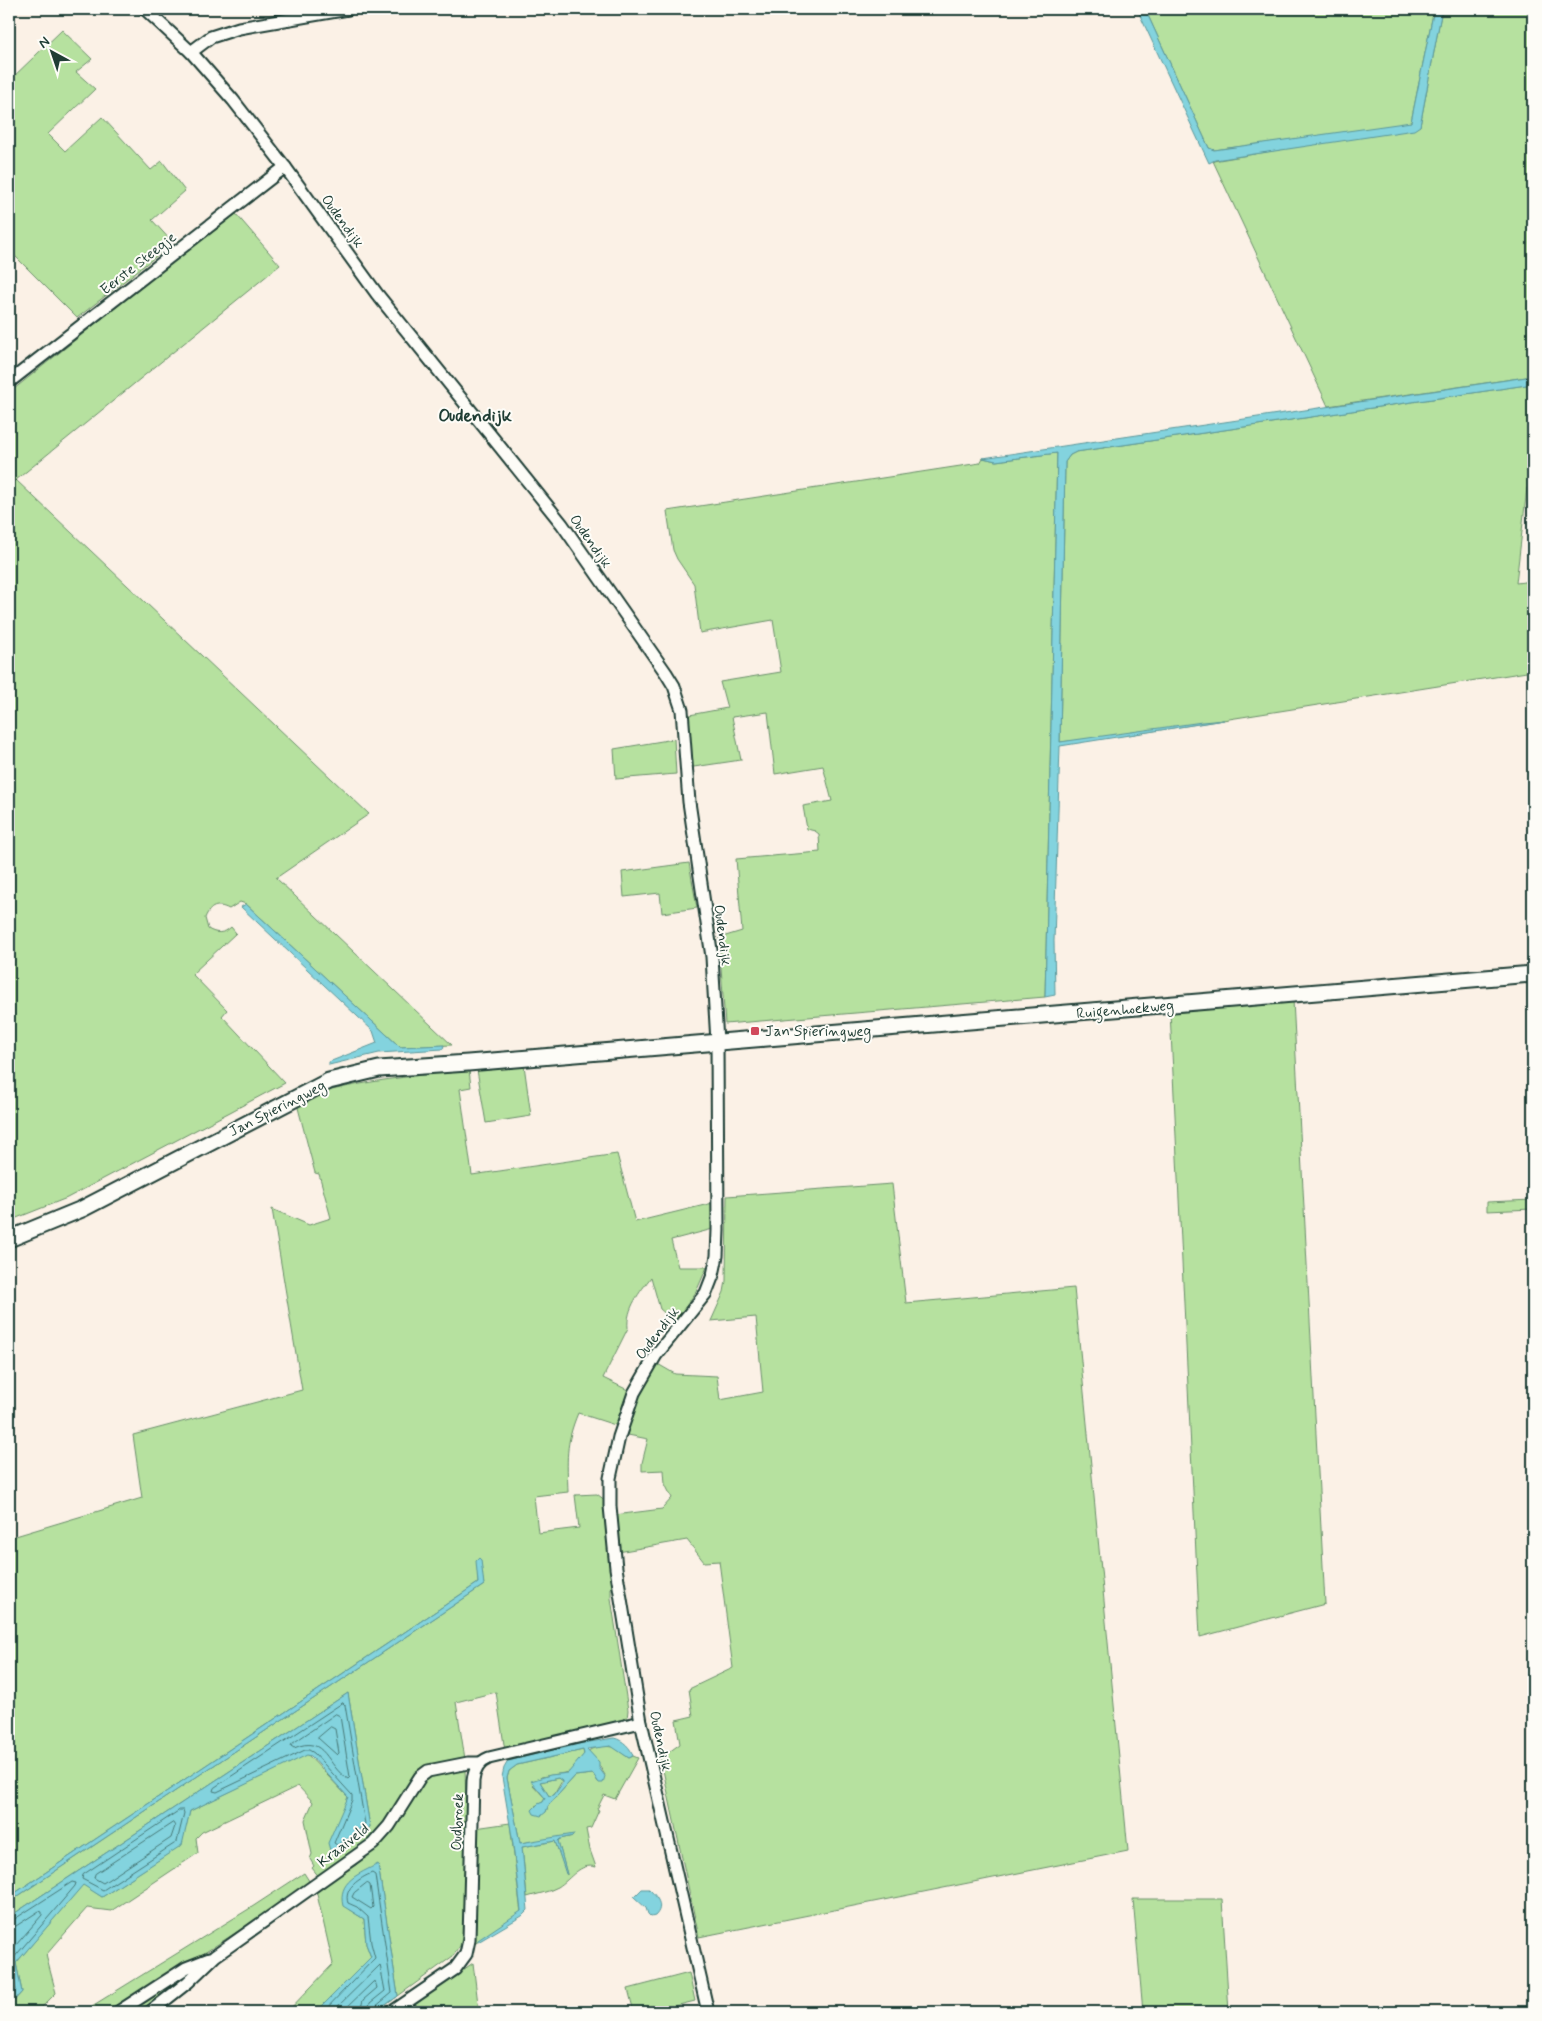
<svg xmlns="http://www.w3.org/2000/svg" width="1542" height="2021" viewBox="0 0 1542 2021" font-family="Mynerve,sans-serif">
	<rect width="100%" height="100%" fill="#fbf1e6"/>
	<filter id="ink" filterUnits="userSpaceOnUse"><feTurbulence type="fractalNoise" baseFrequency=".02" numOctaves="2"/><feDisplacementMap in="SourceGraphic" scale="10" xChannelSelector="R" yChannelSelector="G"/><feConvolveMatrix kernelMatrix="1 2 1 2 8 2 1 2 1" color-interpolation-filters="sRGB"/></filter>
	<g filter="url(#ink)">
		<g fill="#b6e19f" stroke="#6a8f6a">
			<path d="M1145,9H1331L1340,10L1341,9H1434L1411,122L1408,124L1214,150L1209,148Z"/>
			<path d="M1442,9H1533V376L1328,406L1213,161L1420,126Z"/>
			<path d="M62,30L92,59L76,72L95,89L48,134L65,151L102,117L151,170L162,161L185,191L152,220L173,243L77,318L9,250V81Z"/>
			<path d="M236,214L280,265L16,480L369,814L276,878L452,1045L400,1047L246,904L240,902L229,909C217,903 210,906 205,918L208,929C216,934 224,934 231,927L236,933L192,974L227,1010L222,1016L285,1083L67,1198L9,1221V393L140,288Z"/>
			<path d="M1533,384V489L1527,488L1516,583L1533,581V671L1128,735L1060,742L1065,462L1070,455L1076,452Z"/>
			<path d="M1057,453L1045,997L725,1024L719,938L742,931L736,859L820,852L819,834L815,831L807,829L803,806L832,801L823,766L775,774L768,712L732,717L741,760L687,768L684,716L727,708L720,682L781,672L773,620L700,633L694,584L677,559L673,550L667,511L980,463L983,458L996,461Z"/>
			<path d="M674,739L676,774L616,779L614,749Z"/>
			<path d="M689,863L697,908L662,913L660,893L624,897L622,872Z"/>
			<path d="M1293,1000L1325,1604L1200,1637L1170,1011Z"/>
			<path d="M524,1065L531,1116L486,1123L477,1070Z"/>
			<path d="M469,1070L471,1087L460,1089L472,1175L617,1154L635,1222L713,1203V1229L671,1240L678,1267H707L696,1292L675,1322L660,1309L651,1277C640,1292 626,1308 628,1328L603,1378L630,1391L615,1425L578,1413C565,1444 567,1460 568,1492L534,1496L538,1533L579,1528L575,1495L597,1494L606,1501L615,1583L611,1588V1598L628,1710L627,1719L505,1751L496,1692L456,1702L465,1759L428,1768L373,1840L320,1878L312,1868L314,1866L310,1859L312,1854L305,1820L313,1802L298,1786L202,1832L196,1838L198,1853L111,1911L87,1908L46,1955L56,1993L37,2012H9V2006L22,1992L16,1963L83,1884L102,1897L181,1845L190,1811L307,1754L348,1797L331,1854L354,1841L370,1827L348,1693L9,1917V1902L484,1585L479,1560L477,1561L478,1583L9,1897V1538L142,1498L133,1435L302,1390L272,1209L309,1225L331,1218L319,1174L315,1173L296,1100C351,1082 410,1076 469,1070Z"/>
			<path d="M892,1184L906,1303L1074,1288L1128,1851L699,1937L660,1756L657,1753L669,1752L680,1744L676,1720L693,1716L689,1689L733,1668L719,1561L704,1562L687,1540L618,1552L615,1515L662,1509L672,1498L665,1484L664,1470L642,1471V1463L648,1439L623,1434L636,1398L656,1363L675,1374L717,1376L720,1400L763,1392L756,1317L711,1321L724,1292L726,1281L727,1196Z"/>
			<path d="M1533,1200V1209L1487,1211V1202Z"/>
			<path d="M601,1746L614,1747L629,1758L633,1756L638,1758L615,1799L604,1795L597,1809L599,1810L591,1828L586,1829L590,1850L596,1867C580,1862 571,1879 558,1887C549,1892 537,1894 527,1897L522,1847L555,1841L567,1875L558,1841L560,1839L573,1836L520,1843L507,1778L509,1771L517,1765L583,1750L584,1755L570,1772L541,1777L533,1785L545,1798L543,1802L535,1806L546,1812L548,1806L575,1776L593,1774L598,1782L605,1775C599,1766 596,1759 587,1751Z"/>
			<path d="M465,1767L466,1809L463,1933L460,1946L453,1956L376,2012L398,1996L378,1864L348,1909L364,1919L366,1944L371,1957L316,2012H287L333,1964L316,1890L356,1865L383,1839L425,1778L430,1775Z"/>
			<path d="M558,1778L562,1781L554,1795L549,1796L540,1782Z"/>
			<path d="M510,1823L521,1913L473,1945L475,1828Z"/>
			<path d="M304,1873L311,1884L113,2012H89L92,2006L252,1907Z"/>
			<path d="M1133,1899H1222L1229,2012H1143Z"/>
			<path d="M473,1963L479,2012H402Z"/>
			<path d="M191,1970L193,1973L145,2012H125Z"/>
			<path d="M689,1973L695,2001L651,2012H634L628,1989Z"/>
		</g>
		<g fill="#83d3de" stroke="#5b979a" fill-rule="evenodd">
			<path d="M1137,9H1145L1209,148L1214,150L1411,122L1434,9H1442L1420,126L1414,130L1215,160L1209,163Z"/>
			<path d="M1533,376V384L1076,452L1070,455L1065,462L1060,742L1202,722L1224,720L1060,746L1054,941L1055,995L1045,997L1057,453L996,461L983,458Z"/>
			<path d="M246,904L400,1047L444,1045L443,1049L379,1053L329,1065V1062L377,1043L373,1031L241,907Z"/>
			<path d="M479,1558L481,1560L484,1585L9,1902V1897L478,1583L476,1561Z"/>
			<path d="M348,1693L370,1827L354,1841L331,1854L328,1843L348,1797L311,1756L307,1755L190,1811L182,1845L102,1897L83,1885L16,1963L22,1992L9,2006V1917Z"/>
			<path d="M614,1738C623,1740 631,1748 633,1756L629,1758L611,1746L587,1749L599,1762V1768L605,1776L603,1783H599L593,1774L575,1776L548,1806L546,1812L541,1816L534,1814L532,1810L538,1804L543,1802L545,1798L531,1781L550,1775L568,1773L584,1754L583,1750L517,1765L509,1771L507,1778L520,1843L574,1834L573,1836L560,1839L558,1841L567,1874H566L555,1841L522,1847L528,1910L522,1916L478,1942V1940L521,1911L512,1837L502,1777L504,1768L508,1761L571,1745ZM558,1778L562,1781V1784L554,1795L549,1796L540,1782Z"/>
			<path d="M378,1864L398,1996L376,2012H316L371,1957L366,1944L364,1919L343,1906C337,1881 359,1874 378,1864Z"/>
			<path d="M642,1889H649C657,1897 665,1906 655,1916L651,1917L648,1914L646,1908L634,1897Z"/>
		</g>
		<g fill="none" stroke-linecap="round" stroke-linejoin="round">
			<g stroke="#477978" stroke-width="1">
				<path d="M343,1703L345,1705L365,1824L351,1837L337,1845L334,1843L352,1800V1795L314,1753L309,1750H305L217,1792L213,1791L214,1788Z"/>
				<path d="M336,1714L340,1716L350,1777L348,1779C326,1766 326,1734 294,1748L291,1746L292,1744Z"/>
				<path d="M331,1727L335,1729L339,1753L337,1755L318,1738Z"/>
				<path d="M180,1810H183L184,1813L177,1842L103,1890L82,1879L83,1875Z"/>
				<path d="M173,1823L175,1826L171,1838L103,1883L94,1878L95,1874Z"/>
				<path d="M367,1883L370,1885L373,1907L371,1909L352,1897L354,1893Z"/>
				<path d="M9,1921L13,1920L72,1882L76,1883L75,1886L12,1960L11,1964L16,1990L9,1999"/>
				<path d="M9,1928L16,1926L39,1911L42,1912V1915L9,1953"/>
				<path d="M323,2012L375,1958L371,1943L368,1917L357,1907L348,1903C343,1888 360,1878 372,1873L375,1875L392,1993L375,2007L373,2012"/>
				<path d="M332,2012L380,1965L385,1991L370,2003L367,2012"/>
				<path d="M342,2012L373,1982L375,1981L377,1988L363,2000L360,2012"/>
			</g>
			<g stroke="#1f3d34" stroke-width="15">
				<g id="minor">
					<path d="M145,9L191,52L233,100L285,167L377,294L562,524L666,673L674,686L682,710L689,802L712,957L717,1042L718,1230L717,1256L713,1275L706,1293L656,1355L634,1393L619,1437L610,1478V1506L616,1568L641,1722L708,2012"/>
					<path d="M191,52L211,37L239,28L348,9"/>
					<path d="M9,382L285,167"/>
					<path d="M118,2012L186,1968L209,1959"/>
					<path d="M150,2012L188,1982L215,1956L373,1844L389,1826L420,1777L428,1771L468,1763H481"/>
					<path d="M392,2012L455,1969L466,1954L469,1940L473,1781C474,1770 479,1762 489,1758L641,1722"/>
				</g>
			</g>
			<g stroke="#1f3d34" stroke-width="19">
				<path id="tertiary" d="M9,1239L82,1209L329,1081L379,1069L468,1063L1533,974"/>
			</g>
			<use href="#minor" stroke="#fdfcf7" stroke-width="11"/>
			<use href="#tertiary" stroke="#fdfcf7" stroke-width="15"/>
		</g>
	</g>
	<rect fill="#d1495b" stroke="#fdfcf7" stroke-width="2" x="750" y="1026" width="10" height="10" rx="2.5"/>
	<g text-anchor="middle" stroke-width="4" stroke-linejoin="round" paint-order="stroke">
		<g font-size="15" fill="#1f3d34" stroke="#fdfcf7">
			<text transform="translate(343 221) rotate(54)" y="5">Oudendijk</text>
			<text transform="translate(138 263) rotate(-38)" y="5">Eerste Steegje</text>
			<text transform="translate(591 541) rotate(55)" y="5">Oudendijk</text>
			<text transform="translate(723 935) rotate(83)" y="5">Oudendijk</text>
			<text transform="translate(1125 1009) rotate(-5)" y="5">Ruigenhoekweg</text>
			<text transform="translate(277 1108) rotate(-27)" y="5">Jan Spieringweg</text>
			<text transform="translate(657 1333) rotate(-53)" y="5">Oudendijk</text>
			<text transform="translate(661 1741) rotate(78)" y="5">Oudendijk</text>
			<text transform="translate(457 1822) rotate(-88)" y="5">Oudbroek</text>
			<text transform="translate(343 1845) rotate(-38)" y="5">Kraaiveld</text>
		</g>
		<g font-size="15" fill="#1f3d34" stroke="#fdfcf7" text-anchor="start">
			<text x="765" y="1036">Jan Spieringweg</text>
		</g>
		<g font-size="18" font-weight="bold" fill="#1f3d34" stroke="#fdfcf7">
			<text x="475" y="421">Oudendijk</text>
		</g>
	</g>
	<rect width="1542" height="2021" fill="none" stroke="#fdfcf7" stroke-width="30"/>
	<rect x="15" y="15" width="1512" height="1991" fill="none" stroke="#1f3d34" stroke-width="2" filter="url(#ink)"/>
	<g transform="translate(52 52) rotate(320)" stroke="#fdfcf7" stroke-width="4" paint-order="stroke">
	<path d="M0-4L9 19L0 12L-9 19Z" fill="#1f3d34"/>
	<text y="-8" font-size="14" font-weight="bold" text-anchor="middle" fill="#1f3d34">N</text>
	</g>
</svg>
